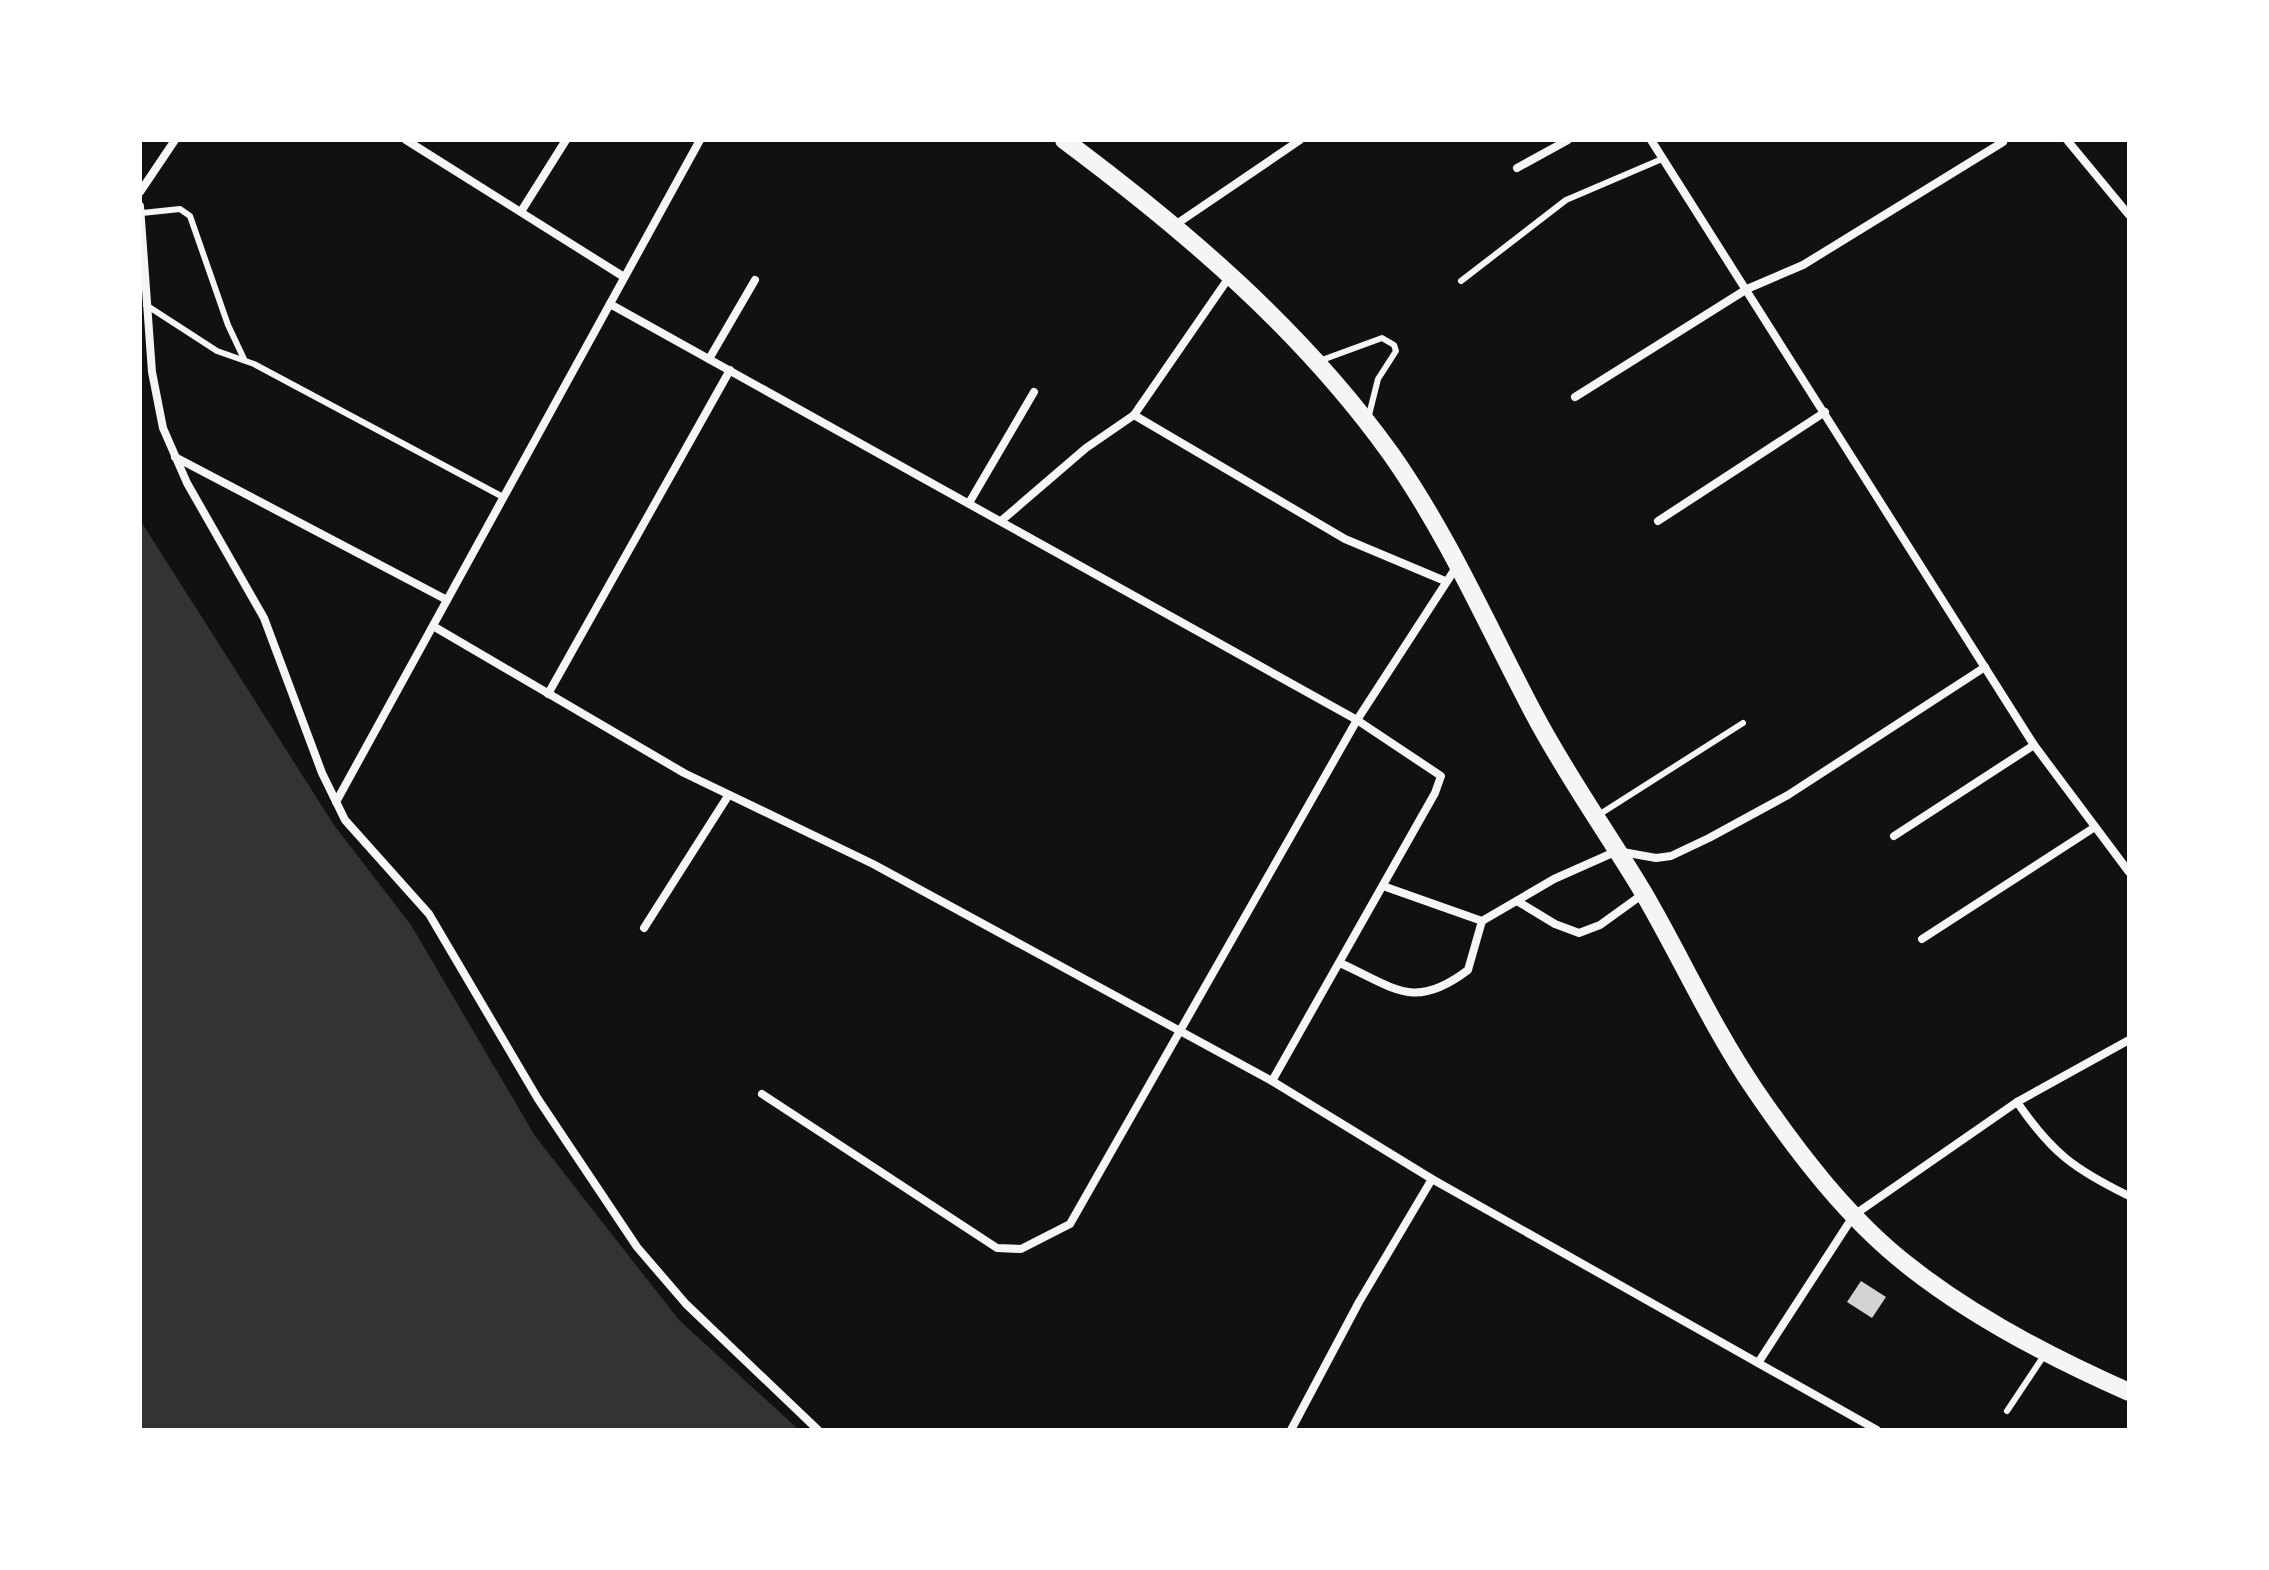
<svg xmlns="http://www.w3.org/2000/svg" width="2269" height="1570" viewBox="0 0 2269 1570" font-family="'PT Sans',sans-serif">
	<rect width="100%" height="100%" fill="#111"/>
	<path fill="#333" d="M140,520L334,825L411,925L535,1136L679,1320L799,1430H140Z"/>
	<path fill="#d3d3d3" d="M1861,1281L1886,1297L1872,1318L1847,1302Z"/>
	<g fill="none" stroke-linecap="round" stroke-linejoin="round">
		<g stroke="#f5f5f5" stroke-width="6">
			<path d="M142,213L180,209L190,216L228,325L244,359"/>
			<path d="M1461,281L1566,200L1662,159"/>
			<path d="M146,305L217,351L254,364L503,497"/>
			<path d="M1322,360L1382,338L1394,345L1396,351L1378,379L1369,415"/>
			<path d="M1597,816L1743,723"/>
			<path d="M2007,1411L2045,1354"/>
		</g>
		<g stroke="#f5f5f5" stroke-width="8">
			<path d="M406,140L624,277"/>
			<path d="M1651,140L2034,745L2129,872"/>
			<path d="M2067,140L2129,215"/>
			<path d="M1517,168L1568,140"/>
			<path d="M140,192L175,140"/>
			<path d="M140,206L152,372L163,428L187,483L264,618L322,773L345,820L429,914L538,1099L637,1247L686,1304L818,1430"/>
			<path d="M522,210L566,140"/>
			<path d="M1175,225L1300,140"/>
			<path d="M610,304L1357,720L1441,776L1435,793L1272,1081"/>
			<path d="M709,359L755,280"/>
			<path d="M1575,397L1747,289L1803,265L2003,142"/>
			<path d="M1134,415L1345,539L1445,581"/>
			<path d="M175,457L447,600"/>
			<path d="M969,503L1034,392"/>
			<path d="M1001,521L1086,448L1134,415L1230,276"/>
			<path d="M1658,521L1825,412"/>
			<path d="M433,626L684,773L873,864L1272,1081L1432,1179L1877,1430"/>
			<path d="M548,694L730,370"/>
			<path d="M336,802L700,140"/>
			<path d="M1894,836L2034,745"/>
			<path d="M1383,886L1482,921L1554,879L1617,851L1656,858L1671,856L1709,838L1788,795L1985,667"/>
			<path d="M1517,901L1555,924L1579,933L1600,925L1643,894"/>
			<path d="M644,928L728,796"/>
			<path d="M1922,939L2095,827"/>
			<path d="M1340,963C1395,988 1414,1011 1468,970L1482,921"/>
			<path d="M762,1094L997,1248L1021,1249L1070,1224L1357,720L1457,566"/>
			<path d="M2017,1102C2052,1153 2074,1169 2129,1196"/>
			<path d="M1758,1363L1854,1215L2017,1102L2129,1040"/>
			<path d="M1291,1430L1359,1302L1432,1179"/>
		</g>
		<path stroke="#f5f5f5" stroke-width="18" d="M1064,140C1186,231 1302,330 1391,454C1448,535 1487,625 1533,712C1566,775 1607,832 1643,892C1681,957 1712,1027 1755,1090C1798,1153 1849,1220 1910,1267C1975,1318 2054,1359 2129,1392"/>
	</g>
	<rect width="2269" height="1570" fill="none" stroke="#ffffff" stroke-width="284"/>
</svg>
